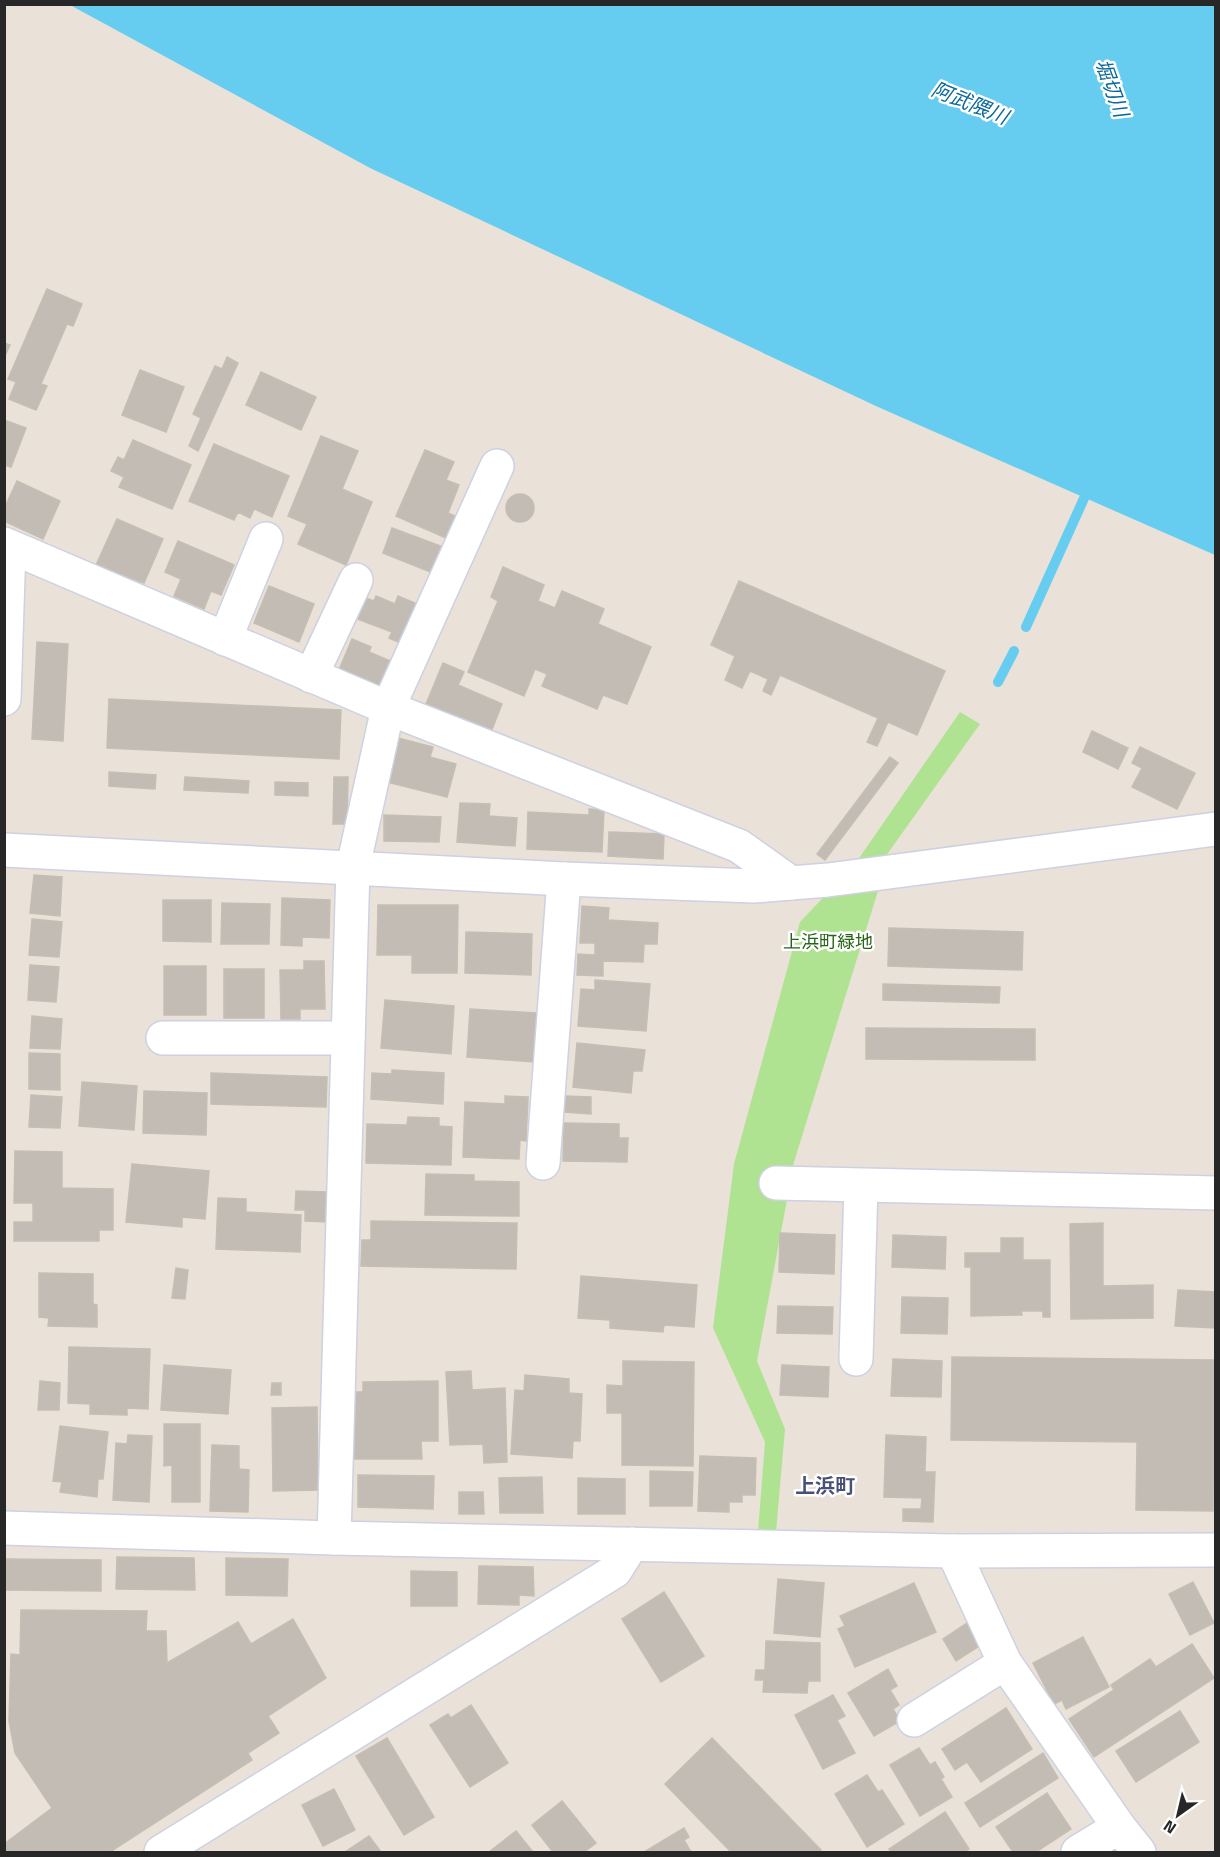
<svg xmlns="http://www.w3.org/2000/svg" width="1220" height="1857" viewBox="0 0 1220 1857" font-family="'Titillium Web','Noto Sans JP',sans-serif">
	<rect width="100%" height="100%" fill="#eae2d8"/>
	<path fill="#afe392" d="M960,712L980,724L883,860L878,891L794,1162L757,1361L785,1429L776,1532H758L765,1442L713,1328L734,1164L800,922L855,864Z"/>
	<path fill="#67cdf0" d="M70,5H1215V555L878,407L370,168Z"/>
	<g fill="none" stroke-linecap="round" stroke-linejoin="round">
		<g stroke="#67cdf0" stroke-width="10">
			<path d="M1026,627L1090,485"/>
			<path d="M998,682L1014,651"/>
		</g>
	</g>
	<g fill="#c2bcb5" stroke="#c5beb2" stroke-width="1.5">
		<path d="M47,289L82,304L73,326L67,324L41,384L47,386L36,410L9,399L16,382L8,379Z"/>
		<path d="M4,343L10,345L4,358Z"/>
		<path d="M227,357L238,363L198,451L189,446L201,418L193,414L215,366L222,369Z"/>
		<path d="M140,370L184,387L166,432L122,415Z"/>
		<path d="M261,372L316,397L301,430L246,405Z"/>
		<path d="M4,420L26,428L11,467L4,465Z"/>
		<path d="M321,436L358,451L342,489L372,502L346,565L298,544L307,524L288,516Z"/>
		<path d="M133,440L191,465L172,509L119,487L124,477L111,471L118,457L124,460Z"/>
		<path d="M214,444L289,476L272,517L254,509L250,518L238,512L234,520L189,501Z"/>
		<path d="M425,450L454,462L446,480L459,485L448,513L455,516L446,538L396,516Z"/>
		<path d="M17,481L60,501L43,539L4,521V509Z"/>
		<circle cx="520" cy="508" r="14"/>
		<path d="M117,519L163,539L144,583L96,565Z"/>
		<path d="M392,528L443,547L433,573L383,553Z"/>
		<path d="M178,541L234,565L221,595L211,591L204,609L174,596L181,579L165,572Z"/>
		<path d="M503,567L544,585L538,601L555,608L562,591L604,609L598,624L651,647L627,704L603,695L597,709L542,686L547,674L535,669L524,696L468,672L498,601L491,597Z"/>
		<path d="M739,581L945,671L917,735L888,722L877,746L867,742L878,718L780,675L771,695L763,691L768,679L750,671L742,688L725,680L735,656L711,645Z"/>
		<path d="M269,586L314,604L299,642L254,623Z"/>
		<path d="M376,596L395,604L398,596L417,604L401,643L389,638L392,632L355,618L363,597L374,601Z"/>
		<path d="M352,639L371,647L369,652L397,664L386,688L377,689L338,672Z"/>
		<path d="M37,642L68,644L63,741L32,739Z"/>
		<path d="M443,663L464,672L458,685L502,704L491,732L426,704Z"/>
		<path d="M109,699L341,710L339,759L107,748Z"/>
		<path d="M1092,731L1128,748L1118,769L1083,752Z"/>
		<path d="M398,738L433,747L430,757L456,764L447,797L387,782Z"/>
		<path d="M1140,747L1195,773L1177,809L1132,787L1142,768L1132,763Z"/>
		<path d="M890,757L898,763L825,860L817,854Z"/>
		<path d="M109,772L156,775L155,789L109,786Z"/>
		<path d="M185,777L249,781L248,793L184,790Z"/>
		<path d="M334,777H348L347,824H333Z"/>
		<path d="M275,782L308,783V796L275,795Z"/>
		<path d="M460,803L490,804L489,816L517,818L515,846L457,842Z"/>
		<path d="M589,809L604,810L602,852L527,849L528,812L589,815Z"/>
		<path d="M384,815L441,817L439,842L384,841Z"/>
		<path d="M609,832L664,834L663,859L608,856Z"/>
		<path d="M34,875L62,877L60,916L30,913Z"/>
		<path d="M282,898L330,900L329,938L302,937V946L281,945Z"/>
		<path d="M163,900H211V942L163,941Z"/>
		<path d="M222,903L270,904L269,944H221Z"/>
		<path d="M378,905H458L457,973H412V955H377Z"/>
		<path d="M582,906L609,908L608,920L658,923L657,944H644L643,962L603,961V976L577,975L578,954L595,955V943H580Z"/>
		<path d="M32,919L62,922L59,957L29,955Z"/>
		<path d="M889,928L1023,932L1022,970L888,966Z"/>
		<path d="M466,932L532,934L531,975L465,973Z"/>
		<path d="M304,961H324L325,1009H300V1019H281L280,970H304Z"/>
		<path d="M30,965L59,967L56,1002L28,1000Z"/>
		<rect x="164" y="966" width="42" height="49"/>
		<rect x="224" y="969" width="40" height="49"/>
		<path d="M595,980L650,984L646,1031L578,1026L581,989L595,990Z"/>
		<path d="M883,984L1000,987L999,1003L883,1000Z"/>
		<path d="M385,1000L454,1006L451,1054L381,1048Z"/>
		<path d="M470,1009L537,1013L534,1062L467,1057Z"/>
		<path d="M32,1016L62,1019L60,1049L30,1048Z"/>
		<path d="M866,1028L1035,1029V1060L866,1059Z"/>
		<path d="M577,1043L645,1050L642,1071H633L631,1093L573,1087Z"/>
		<path d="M29,1053L60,1054V1090L29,1089Z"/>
		<path d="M392,1070L444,1073L443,1104L371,1099L372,1073L392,1074Z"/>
		<path d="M211,1073L327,1077L326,1107L211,1104Z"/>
		<path d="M82,1082L137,1086L134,1130L79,1126Z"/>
		<path d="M144,1091L207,1093L206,1135L143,1133Z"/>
		<path d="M31,1095L62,1097L60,1128L29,1127Z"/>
		<path d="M505,1096L528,1097L526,1141L520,1140L519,1159L463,1157L465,1102L505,1104Z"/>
		<path d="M565,1096L591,1097V1114L564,1112Z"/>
		<path d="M408,1117L439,1118V1126L452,1127L451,1165L366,1163L367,1124L407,1125Z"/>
		<path d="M564,1123L619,1124V1138H628L627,1162L563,1161Z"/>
		<path d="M15,1151L62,1152V1188L113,1189V1230H99V1241H14V1222H33V1203H14Z"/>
		<path d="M132,1164L209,1171L205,1219L182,1217V1227L126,1222Z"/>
		<path d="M426,1174L474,1175V1181L519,1182V1216L425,1215Z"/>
		<path d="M296,1191L328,1192L327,1222L305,1221V1210H295Z"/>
		<path d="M218,1198L246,1199V1212L301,1215L300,1252L216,1249Z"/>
		<path d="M371,1221L517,1223L516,1269L361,1266L362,1240H371Z"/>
		<path d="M1103,1223V1286L1153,1285V1318L1071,1319L1070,1224Z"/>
		<path d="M780,1233L835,1235L834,1274L779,1272Z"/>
		<path d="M893,1235L946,1237L945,1269L892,1267Z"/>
		<path d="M1001,1238H1023V1260H1050V1317H1043V1311H1021L1022,1315L971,1316V1267H965V1253H1001Z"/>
		<path d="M176,1268L188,1270L185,1299L172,1298Z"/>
		<path d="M39,1273L93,1274V1304L97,1305V1327L48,1326L49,1318L39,1317Z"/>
		<path d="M581,1276L697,1285L694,1327L664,1325L663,1332L610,1328V1320L578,1318Z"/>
		<path d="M1178,1290L1216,1292V1328L1175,1326Z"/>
		<path d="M902,1297L948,1298L947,1334L901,1333Z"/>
		<path d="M778,1306L833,1307L832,1334L777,1333Z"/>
		<path d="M69,1347L150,1349L148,1409L127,1408V1415L90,1414V1404L68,1403Z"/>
		<path d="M952,1357L1214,1360L1213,1511L1136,1510L1137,1442L951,1440Z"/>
		<path d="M893,1359L942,1361L941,1397L891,1396Z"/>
		<path d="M623,1361L694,1362L693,1466L622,1465V1413H607V1385L623,1386Z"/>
		<path d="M164,1365L231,1370L228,1414L161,1410Z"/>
		<path d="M782,1365L829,1367L828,1397L780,1395Z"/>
		<path d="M471,1371L472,1390L505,1388L507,1462L484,1463L483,1444L450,1445L446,1372Z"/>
		<path d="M525,1375L569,1379V1393L582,1394L580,1441H573L572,1458L511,1454L515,1390L524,1391Z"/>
		<path d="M40,1381L60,1383L59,1410H38Z"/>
		<path d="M438,1381V1441H421L422,1459H354V1392H363V1382Z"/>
		<path d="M272,1383H281V1395H271Z"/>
		<path d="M317,1407L318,1490L273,1491L272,1408Z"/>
		<path d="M164,1424H200V1502H172V1465L164,1466Z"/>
		<path d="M60,1426L108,1432L103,1479H98L97,1497L60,1492L62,1482L53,1481Z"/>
		<path d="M128,1435L152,1436L149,1502L113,1500L116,1443L127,1444Z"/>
		<path d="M886,1435L926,1437L925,1472H935L933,1522L903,1521V1509H921L922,1498L884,1497Z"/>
		<path d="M212,1445L239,1446V1469L249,1470L248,1512L210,1511Z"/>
		<path d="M700,1456L756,1458L755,1495H742V1502H729V1512L698,1511Z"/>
		<path d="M650,1471L693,1472L692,1506H650Z"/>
		<path d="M358,1475L434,1476L433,1509L358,1507Z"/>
		<path d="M542,1477L543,1513H500L499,1478Z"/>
		<path d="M578,1478L625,1479V1514H578Z"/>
		<path d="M459,1492H483L484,1514H459Z"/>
		<path d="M117,1557L194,1558L195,1590L116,1589Z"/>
		<path d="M226,1558L288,1559L287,1596L226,1595Z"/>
		<path d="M4,1559L101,1560V1591L4,1590Z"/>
		<path d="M479,1566L533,1567L534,1596L519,1595V1605L478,1604Z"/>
		<path d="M411,1571L457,1572V1606H411Z"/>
		<path d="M778,1579L824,1583L820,1637L774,1633Z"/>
		<path d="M1193,1582L1214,1623L1190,1635L1169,1594Z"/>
		<path d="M914,1583L936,1632L855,1667L838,1629L845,1626L840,1616Z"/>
		<path d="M664,1592L704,1656L661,1682L622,1619Z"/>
		<path d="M21,1610L147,1611L146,1631H166L167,1663L238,1622L251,1644L293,1619L326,1678L268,1716L279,1733L248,1753L252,1760L110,1852H4V1844L52,1808L15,1753L9,1721L11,1654L20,1655Z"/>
		<path d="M970,1621L984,1643L956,1661L943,1639Z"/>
		<path d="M1083,1637L1109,1687L1066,1709L1062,1700L1054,1704L1033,1663Z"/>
		<path d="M766,1641L820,1643V1681H808L807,1693L763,1692L764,1680H755L756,1670H765Z"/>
		<path d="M1192,1644L1214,1678L1094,1757L1069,1719L1114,1690L1111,1685L1150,1659L1156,1667Z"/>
		<path d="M888,1669L897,1686L890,1690L899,1705L893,1709L900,1721L874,1736L848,1693Z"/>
		<path d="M833,1695L845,1716L837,1720L855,1753L823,1769L795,1715Z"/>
		<path d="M471,1705L508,1763L470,1787L430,1725L448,1714L451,1718Z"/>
		<path d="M1006,1708L1032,1749L981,1782L967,1762L955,1770L942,1749Z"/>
		<path d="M1180,1711L1199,1742L1136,1782L1116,1751Z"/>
		<path d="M387,1738L434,1817L404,1835L356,1756Z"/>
		<path d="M712,1738L821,1850L819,1852H731L665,1784Z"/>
		<path d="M919,1748L930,1765L935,1762L944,1777L941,1779L952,1797L920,1816L890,1765Z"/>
		<path d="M1043,1753L1058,1778L980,1827L965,1803Z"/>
		<path d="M867,1775L878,1792L882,1790L904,1824L867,1847L835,1794Z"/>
		<path d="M334,1789L355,1830L323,1846L302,1805Z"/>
		<path d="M1047,1793L1071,1829L1036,1852H1013L996,1827Z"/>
		<path d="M562,1801L596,1843L584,1852H553L532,1825Z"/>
		<path d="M945,1812L969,1849L964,1852H892L889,1849Z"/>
		<path d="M684,1828L689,1837L684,1840L691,1852H644Z"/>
		<path d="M516,1831L533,1852H489Z"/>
		<path d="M369,1836L381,1852H345Z"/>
	</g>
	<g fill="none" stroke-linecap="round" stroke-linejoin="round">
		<g stroke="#cdd1e1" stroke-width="36">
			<g id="minor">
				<path d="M4,544L388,708L739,846L791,883"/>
				<path d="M225,639L266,539"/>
				<path d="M311,676L356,580"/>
				<path d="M4,699L9,547"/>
				<path d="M4,850L564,879L754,886L828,880L1216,829"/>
				<path d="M163,1038H348"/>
				<path d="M543,1163L564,879"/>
				<path d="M776,1183L1216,1193"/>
				<path d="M856,1359L861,1186"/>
				<path d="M4,1528L334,1538L953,1551L1216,1550"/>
				<path d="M334,1538L353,867L388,708L497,466"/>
				<path d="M953,1551L1005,1663L1119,1827L1139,1852"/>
				<path d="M914,1720L1005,1663"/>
				<path d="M161,1852L615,1571L632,1544"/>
				<path d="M1078,1852L1119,1827"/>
			</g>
		</g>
		<use href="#minor" stroke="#fff" stroke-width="33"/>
	</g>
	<g text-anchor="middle" stroke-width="5" stroke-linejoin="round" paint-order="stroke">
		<g font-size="18" fill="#286418" stroke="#fff">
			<text x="828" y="948">上浜町緑地</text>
		</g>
		<g font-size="20" font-style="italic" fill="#0b6998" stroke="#fff">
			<text transform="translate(1112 88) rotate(70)" y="7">堀切川</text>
			<text transform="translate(970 103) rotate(22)" y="7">阿武隈川</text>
		</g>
		<g font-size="20" font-weight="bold" fill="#475178" stroke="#fff">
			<text x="825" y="1493">上浜町</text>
		</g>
	</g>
	<rect width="1220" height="1857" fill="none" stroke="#272727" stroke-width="12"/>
	<g transform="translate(1178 1815) rotate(214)" stroke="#ffffff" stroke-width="4.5" paint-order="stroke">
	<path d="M0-4.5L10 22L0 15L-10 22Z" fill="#272727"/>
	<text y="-9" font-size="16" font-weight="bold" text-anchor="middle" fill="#272727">N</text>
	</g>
</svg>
